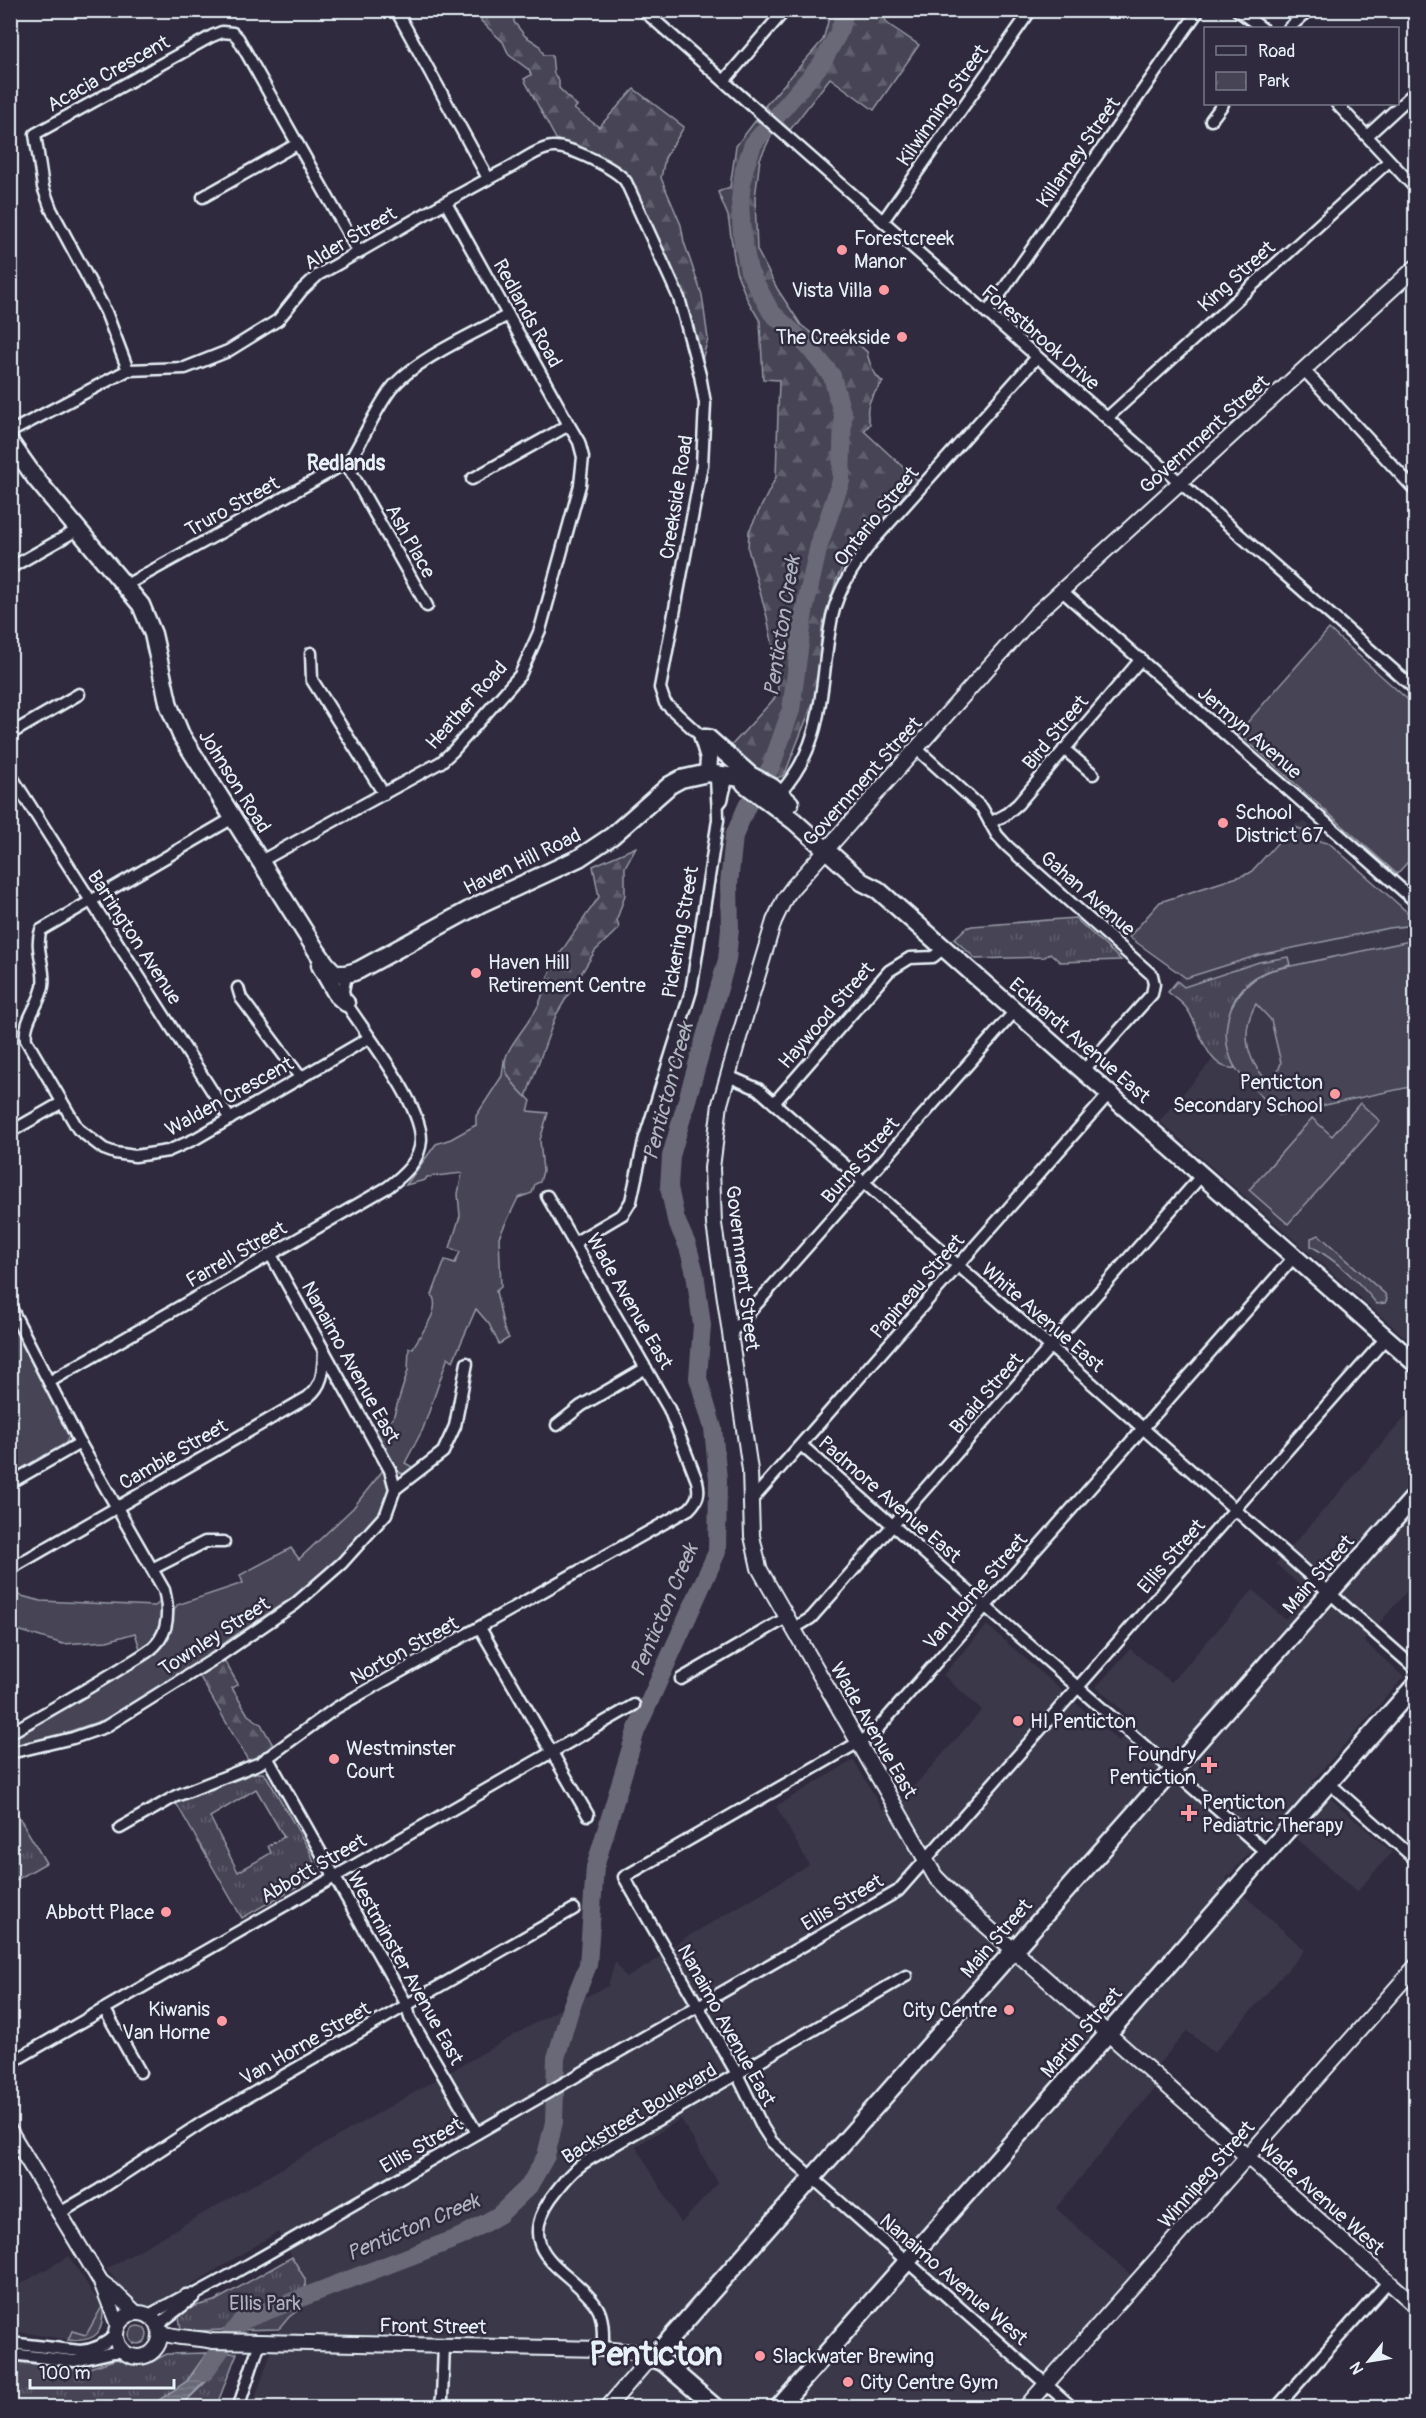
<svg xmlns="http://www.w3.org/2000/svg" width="1426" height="2418" viewBox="0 0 1426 2418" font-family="Pangolin,sans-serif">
	<defs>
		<pattern id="forest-firs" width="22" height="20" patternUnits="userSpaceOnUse" patternTransform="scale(1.5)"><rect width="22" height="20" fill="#464455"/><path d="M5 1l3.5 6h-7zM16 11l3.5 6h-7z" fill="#615f6e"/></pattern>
		<pattern id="park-tufts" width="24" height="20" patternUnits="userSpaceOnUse" patternTransform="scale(1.5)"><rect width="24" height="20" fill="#464455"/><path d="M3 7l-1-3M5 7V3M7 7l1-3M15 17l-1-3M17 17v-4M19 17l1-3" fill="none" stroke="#615f6e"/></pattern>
		<pattern id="water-rules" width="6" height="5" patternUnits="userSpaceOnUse" patternTransform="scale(1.5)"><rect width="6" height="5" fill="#696978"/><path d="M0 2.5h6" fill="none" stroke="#7e7f8c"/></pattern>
	</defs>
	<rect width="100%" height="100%" fill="#2f2a3d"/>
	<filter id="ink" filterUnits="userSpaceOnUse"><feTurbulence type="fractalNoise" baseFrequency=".0167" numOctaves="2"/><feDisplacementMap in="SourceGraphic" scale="12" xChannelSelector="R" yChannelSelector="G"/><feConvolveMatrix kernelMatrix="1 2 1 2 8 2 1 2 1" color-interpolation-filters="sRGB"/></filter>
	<g filter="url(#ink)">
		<g fill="#3b3749" fill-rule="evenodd">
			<path d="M1303,820L1415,919V1346L1159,1121L1213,1059L1188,1009L1168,992L1181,976L1129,937L1160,902L1250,873L1295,824L1301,823Z"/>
			<path d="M1415,1406V1582L1364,1641L1404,1677L1312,1782L1392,1852L1357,1892L1277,1821L1226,1879L1305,1950L1214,2053L1187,2031L1151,2073L1159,2083L1056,2208L1133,2277L1087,2331L1035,2386L1059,2407H252L279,2329L289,2317L306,2304L305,2279L278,2232L155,2307H145L135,2302L106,2269L556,2011L608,1986L615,1961L626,1978L653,1962L680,1941L809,1865L776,1806L854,1760L882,1809L906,1795L982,1710L943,1675L987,1625L1119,1741L1135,1722L1096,1687L1130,1649L1171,1682L1253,1590L1285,1619L1308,1593L1276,1564ZM681,2119L718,2183L681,2223L636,2146Z"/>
			<path d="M69,2256L94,2295L101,2299L104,2307L101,2330L92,2338L78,2341L11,2331V2295L22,2283Z"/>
		</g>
		<g fill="#464455" stroke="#979aa6" stroke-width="1.5" fill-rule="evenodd">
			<path d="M1329,629L1415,706V854L1397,874L1238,733Z"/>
			<path d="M1292,827C1309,828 1310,842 1329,843L1415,919V925L1389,928L1259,955L1186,978L1129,937L1160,902L1250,873Z"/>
			<path d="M1405,942H1415V1086L1278,1115L1277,1110C1244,1081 1206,1050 1234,1002C1244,986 1255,976 1272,970ZM1256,1004L1271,1020L1281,1063L1273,1085C1247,1065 1239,1033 1256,1004Z"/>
			<path d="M504,1061L512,1081L531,1101L528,1111L548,1113L540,1140L543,1171L540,1182L535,1184L532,1193L518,1198L499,1237L501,1287L496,1291L504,1329L509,1338L499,1344L489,1324L476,1309L453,1361L448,1357L423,1429L405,1463L414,1468L404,1474C388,1470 380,1444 373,1430L381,1425H386L393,1418L408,1370L409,1348H413C420,1333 442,1311 432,1295L445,1260L455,1263L460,1252L450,1248L460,1216L458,1194L462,1173L427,1177L425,1180L406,1185L436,1144L451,1139L476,1125V1116L502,1076Z"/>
			<path d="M1360,1103L1380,1121L1288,1224L1249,1190L1312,1118L1332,1136Z"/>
			<path d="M1319,1235L1385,1294L1387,1299L1385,1303L1377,1304C1356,1279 1340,1263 1311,1246V1238Z"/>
			<path d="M16,1328L69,1436L64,1447L10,1478V1331Z"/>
			<path d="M384,1469L389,1489L381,1512L348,1551L308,1587L231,1638L197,1664L106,1719L47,1739L29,1741L11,1748V1737L152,1652L177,1605L243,1583L240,1575L291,1548L299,1559L353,1508Z"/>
			<path d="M10,1593L41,1601L155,1606L160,1602L161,1597C166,1620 158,1637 141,1652L135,1633L107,1641L63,1644L11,1628Z"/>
			<path d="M103,2305C104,2331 98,2343 68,2340L72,2331L86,2335Z"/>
			<circle cx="138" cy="2335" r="9"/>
		</g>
		<g fill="url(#forest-firs)" stroke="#979aa6" stroke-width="1.5">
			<path d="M484,11H514V22L525,36L539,45L544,55H552L554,74L559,80V88L577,106L574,109L599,127L634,89L684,127L665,158L661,178L681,225L684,242L702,295L708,339L702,360L686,302L632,181L620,168L556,139L524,79L531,75L529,70L509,55L503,42L481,21Z"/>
			<path d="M831,11H880L888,24L919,45L874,110L830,78L790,130L765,106L823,40Z"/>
			<path d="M756,120L772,134L760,159L755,198L757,250L778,290L801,325L828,346L843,330L867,352C869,362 873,375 883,382C872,395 863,407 870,424L864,431L917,480L846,560L836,581L822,627L816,695L786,771L783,776L777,778L753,768L729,748L774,699L778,691L777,667L767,617L748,549L749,531L776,477L779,380L763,379L760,321L747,299L736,271L728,216L718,192L730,187L736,146Z"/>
			<path d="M636,847L625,867V895L617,919L619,928L595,951L556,1015L526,1097C517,1088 504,1075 505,1062C505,1049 531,1021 538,1006C544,994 546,979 552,967C566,943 583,920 599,897L593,866Z"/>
			<path d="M224,1660L238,1684L232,1688L248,1715L261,1724L274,1747L249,1762L199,1675Z"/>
		</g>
		<g fill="url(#park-tufts)" stroke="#979aa6" stroke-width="1.5" fill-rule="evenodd">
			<path d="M1075,918L1121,960L1060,962L1050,953L1045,957L976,959L954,939L966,928L972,926Z"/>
			<path d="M1288,957L1290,965C1279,968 1268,970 1259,975C1226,995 1218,1036 1235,1068C1208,1071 1200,1030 1189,1012C1185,1004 1175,998 1168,992L1177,981L1184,987L1259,962Z"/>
			<path d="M255,1773H263L267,1777L311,1853L316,1870L312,1878L242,1918L176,1803ZM256,1789L284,1837L268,1846L271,1853L238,1872L210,1817Z"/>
			<path d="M10,1806L14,1808L46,1863L11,1883Z"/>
			<path d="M292,2257L305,2279L306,2304L289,2317L279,2329L187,2331L181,2329L179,2317C191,2305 200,2305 215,2301Z"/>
			<path d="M207,2353L187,2381L149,2408L11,2407L10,2361L76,2369H86L117,2359L140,2365L149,2363L167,2354Z"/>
			<path d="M226,2353H237L216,2407L179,2408L211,2377Z"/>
		</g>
		<path fill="url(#water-rules)" stroke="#9c9fab" stroke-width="1.5" d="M207,2353H226C213,2374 198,2390 179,2407H149L187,2381Z"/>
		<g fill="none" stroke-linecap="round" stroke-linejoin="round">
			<path stroke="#696978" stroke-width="18" d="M204,2373L241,2321L460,2237L499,2215L529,2186L546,2156L554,2122L556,2058L570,2010L588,1965L595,1867L636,1731L717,1552L718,1479L713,1428L698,1378L702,1325L695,1273L688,1247L676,1220L669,1187L671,1156L727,960L730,928L729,884L734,836L747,806L771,767L791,710L804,612L819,545L841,481L843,416L832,376L807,345L771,312L749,271L742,235L740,200L744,170L753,144L822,63L838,34L846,10"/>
			<g stroke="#e8f1f8" stroke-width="15">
				<g id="minor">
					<path d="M396,10L488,178"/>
					<path d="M643,10L1416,690"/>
					<path d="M1237,10L1262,28"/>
					<path d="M1289,28L1309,10"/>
					<path d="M724,81L785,10"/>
					<path d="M1337,104L1416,189"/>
					<path d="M1211,120L1223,104"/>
					<path d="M1367,136L1416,91"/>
					<path d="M203,197L297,144"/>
					<path d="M883,221L1031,10"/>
					<path d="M987,313L1199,10"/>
					<path d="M128,370L106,312L51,209L43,187L35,134L212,36L222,32L233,33L238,38L359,253"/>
					<path d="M1304,370L1416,491"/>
					<path d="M1107,418L1389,161"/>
					<path d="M10,432L128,370L185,368L228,351L278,320L302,290L318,275C383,239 446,200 511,167C523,160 539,148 553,147C570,146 617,169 626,182L679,298L700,375L705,403L702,465L660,688L665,703L703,738"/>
					<path d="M346,463L427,606"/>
					<path d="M472,479L569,425"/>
					<path d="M10,568L79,529"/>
					<path d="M126,585L346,463L352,457C365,435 376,409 391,389C415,359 474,334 508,315"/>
					<path d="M1061,590L1416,902"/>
					<path d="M311,653L312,680L384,794"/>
					<path d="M10,734L79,694"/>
					<path d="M917,749L982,808L997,835L1007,846L1152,975L1154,984L1152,994L1083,1071"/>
					<path d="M1064,749L1093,774"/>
					<path d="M10,774L230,1119"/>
					<path d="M779,794C828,741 819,681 832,617C838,589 855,564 873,541L1037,357"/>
					<path d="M718,805L722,800L728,775"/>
					<path d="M233,818L41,930C34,948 46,967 43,986C40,1005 23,1020 26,1040L78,1129L104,1149L115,1153L135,1156L168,1151L195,1139L369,1038"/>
					<path d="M990,823L1005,815L1018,804L1141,659"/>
					<path d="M261,861L441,762L453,751L520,675L540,630L580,485L583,457L579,442L569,425L446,203"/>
					<path d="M238,988L241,998L301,1078"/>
					<path d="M728,1076L758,1089L1416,1669"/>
					<path d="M774,1103L889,971L910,958L933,957L944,948"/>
					<path d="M10,1132L61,1103"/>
					<path d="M574,1243L623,1214L631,1201L644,1141L691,991L718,820C718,804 716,789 716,773"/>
					<path d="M10,1306L80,1443L164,1590C168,1606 170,1624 160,1639C152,1652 135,1659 123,1667C86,1690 48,1711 10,1733"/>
					<path d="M731,1333L1015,1011"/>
					<path d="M49,1382L388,1187C404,1175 420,1161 421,1140C422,1105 366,1034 346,1003L343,991L346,975"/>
					<path d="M557,1425L581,1406L646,1368"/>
					<path d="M801,1445L1267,1853"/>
					<path d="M10,1483L80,1443"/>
					<path d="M395,1489L443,1452L455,1426L467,1363"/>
					<path d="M751,1501L1109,1094"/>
					<path d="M10,1569L308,1397C324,1384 323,1370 324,1350"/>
					<path d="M152,1569L205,1542H224"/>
					<path d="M480,1628L588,1815"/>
					<path d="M793,1629L811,1618L1202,1175"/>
					<path d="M681,1679L786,1618"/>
					<path d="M10,1753L73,1738L105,1727L219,1656L295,1604L342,1563L386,1514L395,1489L390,1470L271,1255"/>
					<path d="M267,1757L407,2005L410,2018L477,2133"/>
					<path d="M1329,1783L1416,1860"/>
					<path d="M120,1828L176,1796L260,1763L336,1708L689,1509C698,1500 700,1493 697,1481L669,1409L547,1196"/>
					<path d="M105,2010L140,2072"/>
					<path d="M10,2063L634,1705"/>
					<path d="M58,2214L99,2190L203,2122L574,1909"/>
					<path d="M149,2315L186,2295L196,2294L227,2277L898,1891L1386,1338"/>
					<path d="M159,2327L164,2320L194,2297"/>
					<path d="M10,2343L80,2351C95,2350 106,2344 116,2334"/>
					<path d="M603,2349C603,2336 604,2318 597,2307C573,2269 511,2256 551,2198C563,2182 573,2169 590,2159L906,1976"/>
					<path d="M10,2354L75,2361L114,2352H124"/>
					<path d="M238,2408L260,2342"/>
					<path d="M439,2408L442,2398L444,2345"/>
					<path d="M1073,2408L772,2142L763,2128L737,2074L624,1877L873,1734L1294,1257"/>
					<path d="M1276,2408L1388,2282"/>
				</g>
			</g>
			<g stroke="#e8f1f8" stroke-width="18">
				<g id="tertiary">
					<path d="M1416,267L1036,614L793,887L785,898L774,921L738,1041L720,1104L712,1168L714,1224L750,1470L752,1536L759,1568L769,1586L935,1876L966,1908L1416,2306"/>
					<path d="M10,2131L101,2282L118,2325"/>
					<path d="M101,2282L112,2290L136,2313"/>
					<circle cx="138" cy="2335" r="22"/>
					<path d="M160,2332C176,2339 195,2337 212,2341L603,2349L642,2353L653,2358L643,2366L607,2408"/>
					<path d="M1025,2408L1416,1966"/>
				</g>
			</g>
			<g stroke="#e8f1f8" stroke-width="21">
				<g id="secondary">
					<path d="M10,442L36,479L141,605L153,634L169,706L181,735L318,953C331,971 335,980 359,970L480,904L579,858L612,836L670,785L681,779L708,773L741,778"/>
					<path d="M703,738H708L750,775L772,787L790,803"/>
					<path d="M703,738L709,758L708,773"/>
					<path d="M741,778L745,784L794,821L862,882L878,890L1416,1364"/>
					<path d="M320,965L337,995L346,1003"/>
					<path d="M716,2408L664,2363L653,2358L1416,1495"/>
					<path d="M778,2408L1416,1684"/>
				</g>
			</g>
			<use href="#minor" stroke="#2f2a3d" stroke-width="10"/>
			<use href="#tertiary" stroke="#2f2a3d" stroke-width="14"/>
			<use href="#secondary" stroke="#2f2a3d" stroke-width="16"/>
		</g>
	</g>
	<g fill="#ff9aa2" stroke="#2f2a3d" stroke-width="2">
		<circle cx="842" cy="250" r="6"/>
		<circle cx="884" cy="290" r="6"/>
		<circle cx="902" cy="337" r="6"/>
		<circle cx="1223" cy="823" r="6"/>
		<circle cx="476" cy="973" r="6"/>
		<circle cx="1335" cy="1094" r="6"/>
		<circle cx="1018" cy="1721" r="6"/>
		<circle cx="334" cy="1759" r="6"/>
		<path d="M1206 1756h6v6h6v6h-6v6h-6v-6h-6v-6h6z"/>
		<path d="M1186 1804h6v6h6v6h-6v6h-6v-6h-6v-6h6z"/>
		<circle cx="166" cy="1912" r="6"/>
		<circle cx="1009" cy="2010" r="6"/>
		<circle cx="222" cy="2021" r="6"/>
		<circle cx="760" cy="2356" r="6"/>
		<circle cx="848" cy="2382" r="6"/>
	</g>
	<g text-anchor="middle" stroke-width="5" stroke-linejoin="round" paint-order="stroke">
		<g font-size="20" fill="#e8f1f8" stroke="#2f2a3d">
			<text transform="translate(108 73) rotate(-29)" y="7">Acacia Crescent</text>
			<text transform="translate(942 105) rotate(-55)" y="7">Kilwinning Street</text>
			<text transform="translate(1078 152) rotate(-55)" y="7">Killarney Street</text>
			<text transform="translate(350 238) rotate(-31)" y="7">Alder Street</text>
			<text transform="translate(1236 276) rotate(-42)" y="7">King Street</text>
			<text transform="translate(528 313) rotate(61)" y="7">Redlands Road</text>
			<text transform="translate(1041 337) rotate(41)" y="7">Forestbrook Drive</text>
			<text transform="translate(1204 434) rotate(-42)" y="7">Government Street</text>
			<text transform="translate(676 497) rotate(-81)" y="7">Creekside Road</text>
			<text transform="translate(232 506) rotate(-29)" y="7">Truro Street</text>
			<text transform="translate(876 516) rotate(-51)" y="7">Ontario Street</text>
			<text transform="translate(411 541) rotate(61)" y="7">Ash Place</text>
			<text transform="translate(466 705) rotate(-48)" y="7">Heather Road</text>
			<text transform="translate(1055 732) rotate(-50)" y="7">Bird Street</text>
			<text transform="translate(1250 732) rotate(41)" y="7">Jermyn Avenue</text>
			<text transform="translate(235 781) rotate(58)" y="7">Johnson Road</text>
			<text transform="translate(862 781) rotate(-48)" y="7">Government Street</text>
			<text transform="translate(522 861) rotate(-26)" y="7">Haven Hill Road</text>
			<text transform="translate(1088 893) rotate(41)" y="7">Gahan Avenue</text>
			<text transform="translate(680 932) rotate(-80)" y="7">Pickering Street</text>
			<text transform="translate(135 937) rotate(57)" y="7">Barrington Avenue</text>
			<text transform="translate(826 1015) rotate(-49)" y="7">Haywood Street</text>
			<text transform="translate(1080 1040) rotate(41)" y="7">Eckhardt Avenue East</text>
			<text transform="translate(229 1096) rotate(-29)" y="7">Walden Crescent</text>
			<text transform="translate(860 1160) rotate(-49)" y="7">Burns Street</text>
			<text transform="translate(236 1254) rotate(-30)" y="7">Farrell Street</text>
			<text transform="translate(743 1268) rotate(83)" y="7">Government Street</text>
			<text transform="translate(917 1286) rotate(-49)" y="7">Papineau Street</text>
			<text transform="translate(630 1301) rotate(60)" y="7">Wade Avenue East</text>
			<text transform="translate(1043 1317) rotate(41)" y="7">White Avenue East</text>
			<text transform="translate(351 1362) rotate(61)" y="7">Nanaimo Avenue East</text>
			<text transform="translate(986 1393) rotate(-49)" y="7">Braid Street</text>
			<text transform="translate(173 1454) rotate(-30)" y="7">Cambie Street</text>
			<text transform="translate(890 1499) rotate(41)" y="7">Padmore Avenue East</text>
			<text transform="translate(1171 1556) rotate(-49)" y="7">Ellis Street</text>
			<text transform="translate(1318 1574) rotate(-49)" y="7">Main Street</text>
			<text transform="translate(975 1591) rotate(-49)" y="7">Van Horne Street</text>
			<text transform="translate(214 1636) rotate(-33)" y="7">Townley Street</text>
			<text transform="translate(404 1650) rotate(-29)" y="7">Norton Street</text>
			<text transform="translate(874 1730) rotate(60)" y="7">Wade Avenue East</text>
			<text transform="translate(313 1868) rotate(-30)" y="7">Abbott Street</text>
			<text transform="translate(842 1902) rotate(-31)" y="7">Ellis Street</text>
			<text transform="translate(996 1938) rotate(-49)" y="7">Main Street</text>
			<text transform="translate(406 1968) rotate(61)" y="7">Westminster Avenue East</text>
			<text transform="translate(727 2025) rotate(61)" y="7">Nanaimo Avenue East</text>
			<text transform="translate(1081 2032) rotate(-49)" y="7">Martin Street</text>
			<text transform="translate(305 2043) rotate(-30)" y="7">Van Horne Street</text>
			<text transform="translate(639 2113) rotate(-31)" y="7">Backstreet Boulevard</text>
			<text transform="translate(421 2145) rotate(-30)" y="7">Ellis Street</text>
			<text transform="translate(1206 2174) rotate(-49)" y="7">Winnipeg Street</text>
			<text transform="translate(1322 2197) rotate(42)" y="7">Wade Avenue West</text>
			<text transform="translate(954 2279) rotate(41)" y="7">Nanaimo Avenue West</text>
			<text transform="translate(433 2326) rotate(1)" y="7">Front Street</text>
		</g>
		<g font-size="20" fill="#e8f1f8" stroke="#2f2a3d" text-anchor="start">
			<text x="854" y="245">Forestcreek<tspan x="854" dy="23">Manor</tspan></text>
			<text x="872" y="297" text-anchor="end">Vista Villa</text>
			<text x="890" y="344" text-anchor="end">The Creekside</text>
			<text x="1235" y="819">School<tspan x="1235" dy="23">District 67</tspan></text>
			<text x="488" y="969">Haven Hill<tspan x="488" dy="23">Retirement Centre</tspan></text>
			<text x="1323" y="1089" text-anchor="end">Penticton<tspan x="1323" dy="23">Secondary School</tspan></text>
			<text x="1030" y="1728">HI Penticton</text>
			<text x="346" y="1755">Westminster<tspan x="346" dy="23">Court</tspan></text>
			<text x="1196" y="1761" text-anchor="end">Foundry<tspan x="1196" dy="23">Pentiction</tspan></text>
			<text x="1202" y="1809">Penticton<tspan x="1202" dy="23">Pediatric Therapy</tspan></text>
			<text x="154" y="1919" text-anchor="end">Abbott Place</text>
			<text x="210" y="2016" text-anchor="end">Kiwanis<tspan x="210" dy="23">Van Horne</tspan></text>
			<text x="997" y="2017" text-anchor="end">City Centre</text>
			<text x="772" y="2363">Slackwater Brewing</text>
			<text x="860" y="2389">City Centre Gym</text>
		</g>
		<g font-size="20" fill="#afb4bf" stroke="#2f2a3d">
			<text x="265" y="2310">Ellis Park</text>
		</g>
		<g font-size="21" font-weight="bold" fill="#e8f1f8" stroke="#2f2a3d">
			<text x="346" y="470">Redlands</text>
		</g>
		<g font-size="21" font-style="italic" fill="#afb4be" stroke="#2f2a3d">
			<text transform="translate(782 626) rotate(-81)" y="7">Penticton Creek</text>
			<text transform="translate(668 1091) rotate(-75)" y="7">Penticton Creek</text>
			<text transform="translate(664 1610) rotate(-67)" y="7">Penticton Creek</text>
			<text transform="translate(413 2227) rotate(-23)" y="7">Penticton Creek</text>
		</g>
		<g font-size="32" font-weight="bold" fill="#e8f1f8" stroke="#2f2a3d">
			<text x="656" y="2365">Penticton</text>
		</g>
	</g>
	<rect width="1426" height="2418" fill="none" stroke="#2f2a3d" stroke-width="36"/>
	<rect x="18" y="18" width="1390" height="2382" fill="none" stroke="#e8f1f8" stroke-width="2" filter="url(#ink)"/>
	<rect x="1204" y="27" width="195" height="78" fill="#2f2a3d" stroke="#797a88" stroke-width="1.5"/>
	<rect x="1216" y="46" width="30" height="9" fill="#2f2a3d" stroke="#797a88" stroke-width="1.5"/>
	<text x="1258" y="57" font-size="18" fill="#e8f1f8">Road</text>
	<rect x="1216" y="72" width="30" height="18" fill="url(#park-tufts)" stroke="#797a88" stroke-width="1.5"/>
	<text x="1258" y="87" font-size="18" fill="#e8f1f8">Park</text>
	<g transform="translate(1369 2361) rotate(240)" stroke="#2f2a3d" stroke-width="4.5" paint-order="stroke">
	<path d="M0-4.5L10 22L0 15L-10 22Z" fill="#e8f1f8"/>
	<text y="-9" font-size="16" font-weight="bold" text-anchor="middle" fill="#e8f1f8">N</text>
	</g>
	<path d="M30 2379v9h144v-9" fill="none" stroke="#e8f1f8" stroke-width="3"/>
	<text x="39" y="2379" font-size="18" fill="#e8f1f8" stroke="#2f2a3d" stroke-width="4.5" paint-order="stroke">100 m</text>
</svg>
